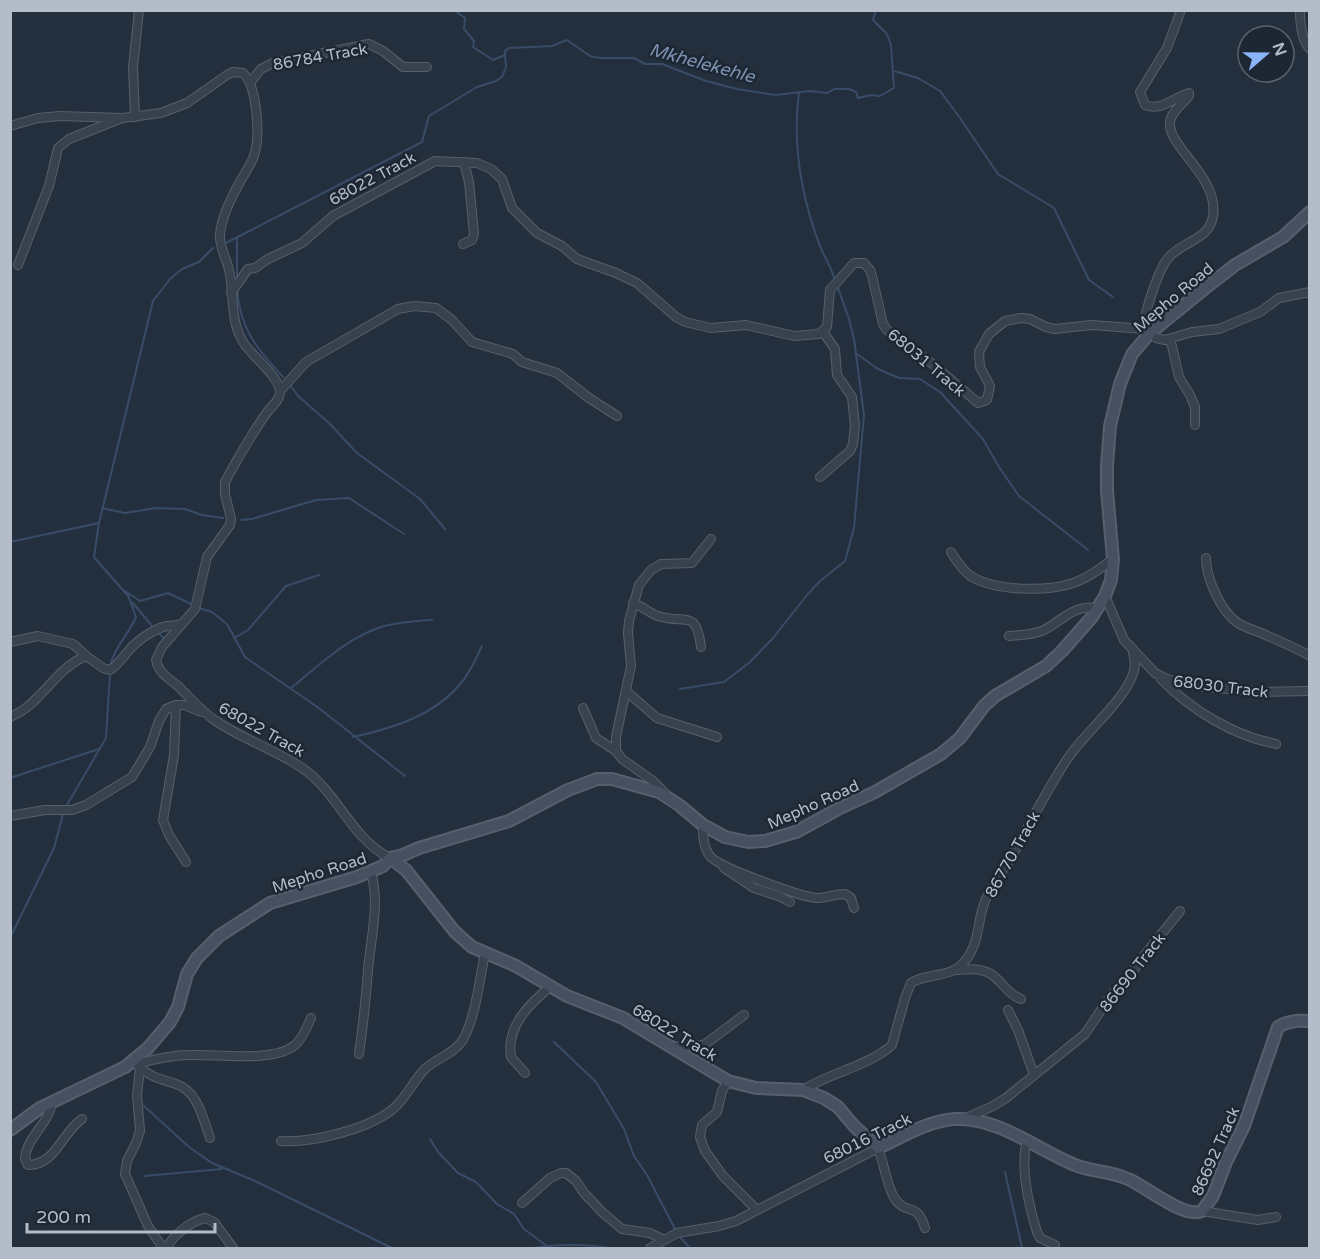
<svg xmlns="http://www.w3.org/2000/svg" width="1320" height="1259" viewBox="0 0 1320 1259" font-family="'Varela Round',sans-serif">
	<rect width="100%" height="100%" fill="#242f3e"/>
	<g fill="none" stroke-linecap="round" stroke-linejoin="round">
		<g stroke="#394c67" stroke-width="2">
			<path d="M454,10L465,18L464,29L474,41L473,47L493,60L505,55V51L509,48L552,46L567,40L590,56L600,58H634L645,64H662L706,81L737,89L775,95L810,91L827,93L834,89H849L856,92L858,98L871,95L880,96L894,88L891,45L887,34L873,20L876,10"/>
			<path d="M894,71L918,78L940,91L960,118L998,174L1054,208L1089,280L1113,297"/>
			<path d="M799,92C792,146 801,196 820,246C825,258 831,267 835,280"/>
			<path d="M226,243L422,142L429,116L477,87L496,81L502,77L506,67L505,55"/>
			<path d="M237,281V238"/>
			<path d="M237,289C240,329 257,349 283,377"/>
			<path d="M857,354L878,369L899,378L920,379L940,392L983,439L999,467L1019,496L1088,550"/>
			<path d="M290,385L298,396L329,423L357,453L420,499L445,529"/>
			<path d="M102,508L125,513L156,508L185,509L202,515L223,518"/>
			<path d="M241,520L252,519L316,500L349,498L404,534"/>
			<path d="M99,523L94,557L129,597"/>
			<path d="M10,542L99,523L153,301L170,279L182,269L199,262L213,248"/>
			<path d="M125,591L140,601L168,593L191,604"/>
			<path d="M132,602L153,627"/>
			<path d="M199,608L212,612L227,624L245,657L320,709L405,776"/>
			<path d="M157,631L165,640"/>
			<path d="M234,638L248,630L286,586L319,575"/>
			<path d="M110,667C113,649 129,634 136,617L129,598"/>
			<path d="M291,688C318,666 347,638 381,627C397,622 415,621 432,620"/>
			<path d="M680,689L724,682L750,662L773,638L807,595L820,581L845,561L854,528L864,415L854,339L849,319L837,285"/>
			<path d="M353,737C393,728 434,716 461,683C470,673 476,658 482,646"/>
			<path d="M10,778L99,749"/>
			<path d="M10,938L54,848L64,810L106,738L110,673"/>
			<path d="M554,1042L596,1082L624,1129L634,1156L647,1175L676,1231"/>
			<path d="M144,1106L189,1147L212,1163L255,1181L392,1248"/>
			<path d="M430,1139L438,1152L458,1173L476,1182L497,1204L514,1214L524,1229L547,1246"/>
			<path d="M1005,1172L1022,1248"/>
			<path d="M144,1176L222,1169"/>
			<path d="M679,1236L690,1248"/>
			<path d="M534,1248C555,1244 588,1244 609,1248"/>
		</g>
		<g stroke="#565f6c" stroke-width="10">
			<g id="street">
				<path d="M1300,10C1300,23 1301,40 1310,49"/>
				<path d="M250,83L261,69L273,63L369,44L383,51L403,67H427"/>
				<path d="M135,117L133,67L139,10"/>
				<path d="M10,126L38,118L60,116L123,118L161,113L187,103L227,75L233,72L243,73C257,85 260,134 255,152C253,162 246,171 241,180C232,196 221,217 220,235C219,247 227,259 229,270C235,296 229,322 245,345C254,357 280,378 280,392C280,400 272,406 268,411C252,433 238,458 225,482V494L231,519L230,525L207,557L195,609L162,647L156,660C159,674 169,678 179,687C191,699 202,712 216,721C244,740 277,750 305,770C338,794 352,839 390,858"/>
				<path d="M463,244L472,240L474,234L469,182L464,162"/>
				<path d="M18,265L49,186L58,148L69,139L122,118"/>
				<path d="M231,293L248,269L255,268L268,259L302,243L333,216L435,161L477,163L491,169L502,179L512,208L537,233L562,246L577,259L616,273L637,283L676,317L685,322L711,328L746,325L794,336L819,334L827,327L830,290L854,263H864L870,270L872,276L883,324L887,330L934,365L978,403L987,400L990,386L980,367L979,352L989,334L1005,321L1021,318L1030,319L1046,327L1055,329L1091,325L1145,329L1156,338L1165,340L1192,332L1219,329L1260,312L1279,298L1310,292"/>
				<path d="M1145,329C1142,316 1160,265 1170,256C1184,241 1210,239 1213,216C1219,176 1167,147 1170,122C1171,112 1183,103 1189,96V93C1174,97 1161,112 1145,105L1140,92L1167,48L1181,10"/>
				<path d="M1169,339L1172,346L1179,377L1190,395L1195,407V425"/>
				<path d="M280,391L306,362L398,309L414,306L436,308L452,320L472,342L513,354L522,362L557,373L589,398L617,416"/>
				<path d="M820,477L850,451L853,444L855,426L852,397L837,375L835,349L823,332"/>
				<path d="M951,552C957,562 963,571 972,577C997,591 1047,592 1073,583C1088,578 1101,568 1113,559"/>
				<path d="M1206,558C1206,578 1221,612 1238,623C1247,629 1258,631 1268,636C1282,642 1296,648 1310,656"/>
				<path d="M1105,596L1124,640L1155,673L1169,680L1205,687L1261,692L1310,691"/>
				<path d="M633,603C642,606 649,613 658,616C686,625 696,608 701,647"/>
				<path d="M1009,636C1020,635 1031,635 1042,631C1063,621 1072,604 1098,608"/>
				<path d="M10,642L38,636L73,644L86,656"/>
				<path d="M1161,679C1191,710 1234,736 1276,744"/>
				<path d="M626,691L657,718L717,737"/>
				<path d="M176,705L174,755L163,820L169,835L186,862"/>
				<path d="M583,708L596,738L616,751"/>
				<path d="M10,717C41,705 54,669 86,656L103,668L110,670C120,664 125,653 134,645C141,638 156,628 167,626C173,625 176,626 181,624"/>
				<path d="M665,793L653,781L622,759L616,751V737L631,666L628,633L629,621L639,585L651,570L661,564L692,563L711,539"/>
				<path d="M10,816L45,810H72L86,805L132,777L150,747L159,721L166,709L176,705H184L201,712"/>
				<path d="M703,825C703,835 703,847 710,856C718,867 801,897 817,898C826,898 835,894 845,894L851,898L854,908"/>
				<path d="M724,868L754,888L781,897L790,902"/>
				<path d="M957,970C968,969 981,968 991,974C1002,981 1007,994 1021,999"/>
				<path d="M1008,1010L1018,1030L1034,1075"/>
				<path d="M674,1047L704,1045L744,1015"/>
				<path d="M359,1054C363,1026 366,998 368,970C371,937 380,903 371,872"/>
				<path d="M137,1064C154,1059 172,1055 191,1055C217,1054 274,1063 295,1045C303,1038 307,1027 311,1018"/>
				<path d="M138,1066C150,1077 161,1079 176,1084C198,1091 203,1119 210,1138"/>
				<path d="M140,1068L137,1095L140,1131L136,1143L127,1161L125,1174L148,1226L163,1248"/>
				<path d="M525,1073L511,1057C506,1027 529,1004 550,987"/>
				<path d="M728,1081L722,1091L717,1112L702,1125L700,1137L705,1151L723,1176L757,1210"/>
				<path d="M803,1090C831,1072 867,1067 892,1045L905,998L911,983C928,972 951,979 965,961C980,943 977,921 985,901C992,884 1004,870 1013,854C1031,822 1047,789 1068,758C1085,732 1126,700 1134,671C1136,663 1134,656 1132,648"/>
				<path d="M52,1102C49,1125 26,1137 25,1159L28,1165C56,1165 62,1132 82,1119"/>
				<path d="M964,1119L993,1106L1006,1098L1085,1034L1111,995L1132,973L1139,962L1180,911"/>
				<path d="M1027,1140C1020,1167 1029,1206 1037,1232L1040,1238L1055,1245"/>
				<path d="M281,1141C312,1143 370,1129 394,1108C407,1097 413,1081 425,1069C436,1058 454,1054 462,1041C475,1021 480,978 485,953"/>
				<path d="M522,1203L550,1178L561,1173H566L576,1181L584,1193L603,1213L622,1229L650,1233L664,1240"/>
				<path d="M1202,1211L1258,1220L1276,1217"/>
				<path d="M167,1248C172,1236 191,1221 205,1218L214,1222L233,1248"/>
				<path d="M650,1248L677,1233L719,1226L736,1221L878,1148C884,1163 887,1187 895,1199C907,1216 917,1201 925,1228"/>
			</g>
		</g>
		<g stroke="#565f6c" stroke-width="14">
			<g id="secondary">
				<path d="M390,858L406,870L455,932L472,947L516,966L567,996L623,1018L728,1081L756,1088L803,1090L824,1098L838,1107L855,1127L878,1148C902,1137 929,1120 956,1119C998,1117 1038,1150 1075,1165C1092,1172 1111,1171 1128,1179C1147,1187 1184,1219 1202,1211L1213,1196L1226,1162L1244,1126L1278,1027C1287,1021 1299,1020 1310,1021"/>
				<path d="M10,1130L40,1108L125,1067L148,1048L170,1022L178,1007L187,974L197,958L219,936L270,903L357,877L383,866L390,858L403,855L419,848L509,821L568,790L597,779H612L659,792L679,805L703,825L725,837L748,842L765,841L796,832L838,809L875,792L941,754L960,738L984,706L995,696L1046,666L1062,651L1092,617L1105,596L1111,580L1113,559L1107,491V466L1110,426L1120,384L1132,354L1150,333L1204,289L1235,265L1283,237L1310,212"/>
			</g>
		</g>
		<use href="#street" stroke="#38414e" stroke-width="8"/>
		<use href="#secondary" stroke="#465061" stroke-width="10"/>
	</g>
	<g text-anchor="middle" stroke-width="5" stroke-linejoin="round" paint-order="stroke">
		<g font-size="16" fill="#b4bcc9" stroke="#1d2633">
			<text transform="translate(320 56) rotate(-10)" y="6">86784 Track</text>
			<text transform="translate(372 178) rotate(-28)" y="6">68022 Track</text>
			<text transform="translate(1173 297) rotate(-40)" y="6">Mepho Road</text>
			<text transform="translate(927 362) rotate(40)" y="6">68031 Track</text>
			<text transform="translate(1221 686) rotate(7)" y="6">68030 Track</text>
			<text transform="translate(262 729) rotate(29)" y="6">68022 Track</text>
			<text transform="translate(813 804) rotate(-24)" y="6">Mepho Road</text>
			<text transform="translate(1012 854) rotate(-61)" y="6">86770 Track</text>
			<text transform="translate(319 872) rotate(-18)" y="6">Mepho Road</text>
			<text transform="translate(1132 972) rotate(-52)" y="6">86690 Track</text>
			<text transform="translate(675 1032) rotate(31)" y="6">68022 Track</text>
			<text transform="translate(867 1138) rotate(-26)" y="6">68016 Track</text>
			<text transform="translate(1215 1151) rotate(-66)" y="6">86692 Track</text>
		</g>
		<g font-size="18" font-style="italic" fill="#7c92b1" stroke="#1d2633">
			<text transform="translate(702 63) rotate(15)" y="6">Mkhelekehle</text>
		</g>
	</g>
	<rect width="1320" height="1259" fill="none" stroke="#b4bcc9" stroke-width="24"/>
	<g transform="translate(1266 54) rotate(70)"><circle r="28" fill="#1d2633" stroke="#59626f" stroke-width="1.5"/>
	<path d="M0-4.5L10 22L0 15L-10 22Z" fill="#8ab4f8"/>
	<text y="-9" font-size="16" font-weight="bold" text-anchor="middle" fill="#b4bcc9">N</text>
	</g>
	<path d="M27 1223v9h188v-9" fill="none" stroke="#b4bcc9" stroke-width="3"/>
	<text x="36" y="1223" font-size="18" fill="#b4bcc9" stroke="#1d2633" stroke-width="4.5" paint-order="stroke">200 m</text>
</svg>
